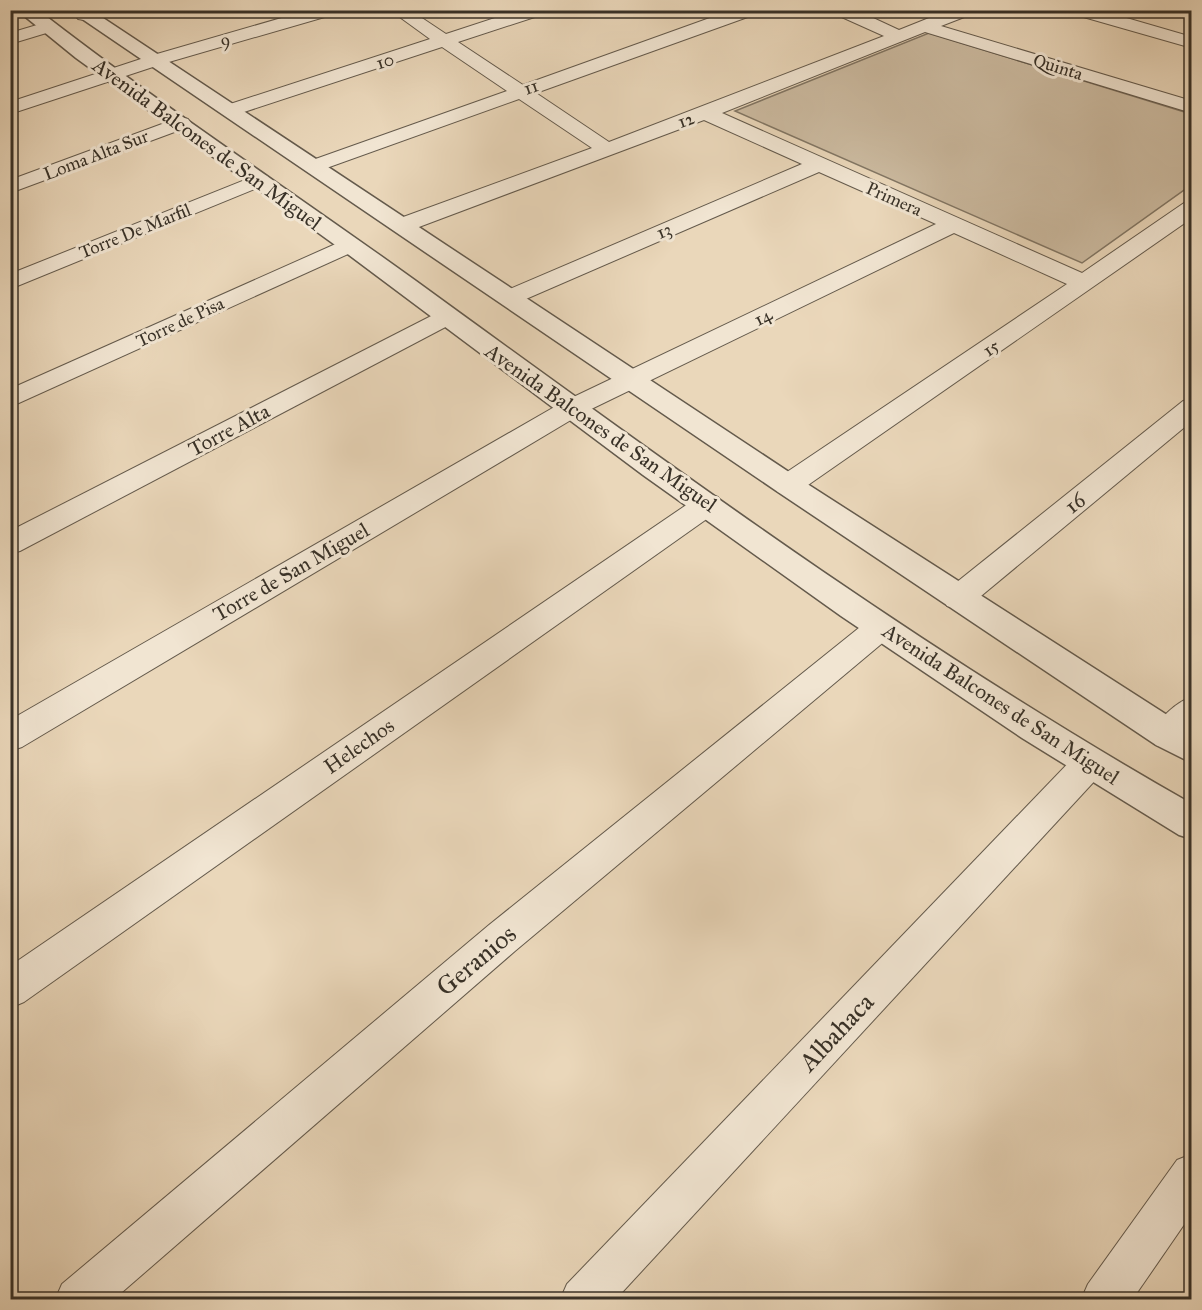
<svg xmlns="http://www.w3.org/2000/svg" width="1202" height="1310" viewBox="0 0 1202 1310" font-family="'IM FELL Great Primer',serif">
	<rect width="100%" height="100%" fill="#ead7ba"/>
	<filter id="stains"><feTurbulence type="fractalNoise" baseFrequency=".00333" numOctaves="4"/><feColorMatrix values="0 0 0 0 .2 0 0 0 0 .09 0 0 0 0 .02 0 0 0 .5 -.17"/></filter>
	<radialGradient id="worn" r=".72"><stop offset=".6" stop-color="#630" stop-opacity="0"/><stop offset="1" stop-color="#630" stop-opacity=".3"/></radialGradient>
	<path fill="#ccbba1" stroke="#827664" stroke-width="1.5" d="M929,33L1191,114V185L1082,263L735,111Z"/>
	<g fill="none" stroke-linecap="round" stroke-linejoin="round">
		<g stroke="#645a4c" stroke-width="2">
			<g id="minor">
				<path d="M108,10L106,14L84,20L78,19L75,15L81,10Z"/>
				<path d="M309,10H337L335,14L162,64L10,114V102L150,56Z"/>
				<path d="M390,10H410L446,34L519,10H546L544,14L458,42L523,85L732,10H758L756,14L536,93L609,142L884,36L835,14L833,10H856L899,30L949,10H974L972,14L941,26L1192,101V113L925,32L722,113L1082,273L1184,203L1192,202V218L798,492L788,495L778,492L774,485L778,478L1067,284L954,233L581,414L22,747L10,751V720L563,402L936,224L819,172L519,302L511,304L503,302L499,297L503,292L802,164L704,120L411,230L403,232L395,230L392,225L395,220L592,148L519,99L321,170L314,172L307,170L304,166L307,162L507,91L442,47L238,114H224L221,110L224,106L430,39Z"/>
				<path d="M1071,10H1099L1192,37V48L1073,14Z"/>
				<path d="M47,22L53,23L56,27L53,31L10,44V33Z"/>
				<path d="M181,117L188,119L191,123L188,127L10,193V180Z"/>
				<path d="M260,174L267,176L270,180L267,184L10,289V274Z"/>
				<path d="M349,238L357,240L360,245L357,250L10,407V389Z"/>
				<path d="M447,310L455,312L459,317L455,322L20,551L10,554V531L439,312Z"/>
				<path d="M1192,399V421L969,606L958,609L947,606L943,598L947,590L1183,401Z"/>
				<path d="M708,494L718,497L722,504L718,511L24,1002L10,1008V966L698,497Z"/>
				<path d="M881,615L892,619L896,627L892,635L515,951L113,1300H55L62,1284L489,925L870,619Z"/>
				<path d="M1192,697V732C1180,745 1173,751 1156,745L1151,735C1159,719 1174,703 1192,697Z"/>
				<path d="M1089,750L1101,754L1106,764L1101,774L615,1300H560L567,1284L1077,754Z"/>
				<path d="M1192,1154V1213L1132,1300H1081L1088,1284L1177,1160Z"/>
			</g>
		</g>
		<g stroke="#645a4c" stroke-width="3">
			<g id="tertiary">
				<path d="M17,10H38C160,105 290,190 416,281C668,464 920,650 1192,804V839L1179,835L1022,738L841,616L643,475L349,255L76,58Z"/>
				<path d="M69,10H91L798,478L1192,731V763L1156,745L778,492Z"/>
			</g>
		</g>
		<use href="#minor" fill="#f1e5d2" fill-rule="evenodd"/>
		<use href="#tertiary" fill="#f1e5d2" fill-rule="evenodd"/>
	</g>
	<g text-anchor="middle" stroke-width="6" stroke-linejoin="round" paint-order="stroke">
		<g font-size="18" fill="#383127" stroke="#f1e5d2">
			<text transform="translate(225 40) rotate(-16)" y="6">9</text>
			<text transform="translate(385 61) rotate(-18)" y="6">10</text>
			<text transform="translate(1058 67) rotate(17)" y="6">Quinta</text>
			<text transform="translate(531 87) rotate(-19)" y="6">11</text>
			<text transform="translate(686 120) rotate(-20)" y="6">12</text>
			<text transform="translate(96 155) rotate(-21)" y="6">Loma Alta Sur</text>
			<text transform="translate(894 199) rotate(24)" y="6">Primera</text>
			<text transform="translate(135 231) rotate(-22)" y="6">Torre De Marfil</text>
			<text transform="translate(664 231) rotate(-23)" y="6">13</text>
			<text transform="translate(763 317) rotate(-26)" y="6">14</text>
			<text transform="translate(180 322) rotate(-25)" y="6">Torre de Pisa</text>
			<text transform="translate(991 348) rotate(-35)" y="6">15</text>
		</g>
		<g font-size="21" fill="#383127" stroke="#f1e5d2">
			<text transform="translate(207 144) rotate(36)" y="7">Avenida Balcones de San Miguel</text>
			<text transform="translate(601 428) rotate(35)" y="7">Avenida Balcones de San Miguel</text>
			<text transform="translate(229 430) rotate(-28)" y="7">Torre Alta</text>
			<text transform="translate(1075 503) rotate(-39)" y="7">16</text>
			<text transform="translate(291 572) rotate(-30)" y="7">Torre de San Miguel</text>
			<text transform="translate(1001 704) rotate(33)" y="7">Avenida Balcones de San Miguel</text>
			<text transform="translate(359 746) rotate(-35)" y="7">Helechos</text>
		</g>
		<g font-size="26" fill="#383127" stroke="#f1e5d2">
			<text transform="translate(476 960) rotate(-40)" y="9">Geranios</text>
			<text transform="translate(836 1032) rotate(-47)" y="9">Albahaca</text>
		</g>
	</g>
	<rect width="1202" height="1310" fill="none" stroke="#ead7ba" stroke-width="36"/>
	<rect x="12" y="12" width="1178" height="1286" fill="none" stroke="#383127" stroke-width="3"/>
	<rect x="18" y="18" width="1166" height="1274" fill="none" stroke="#383127" stroke-width="1.5"/>
	<rect width="100%" height="100%" filter="url(#stains)"/>
	<rect width="100%" height="100%" fill="url(#worn)"/>
</svg>
